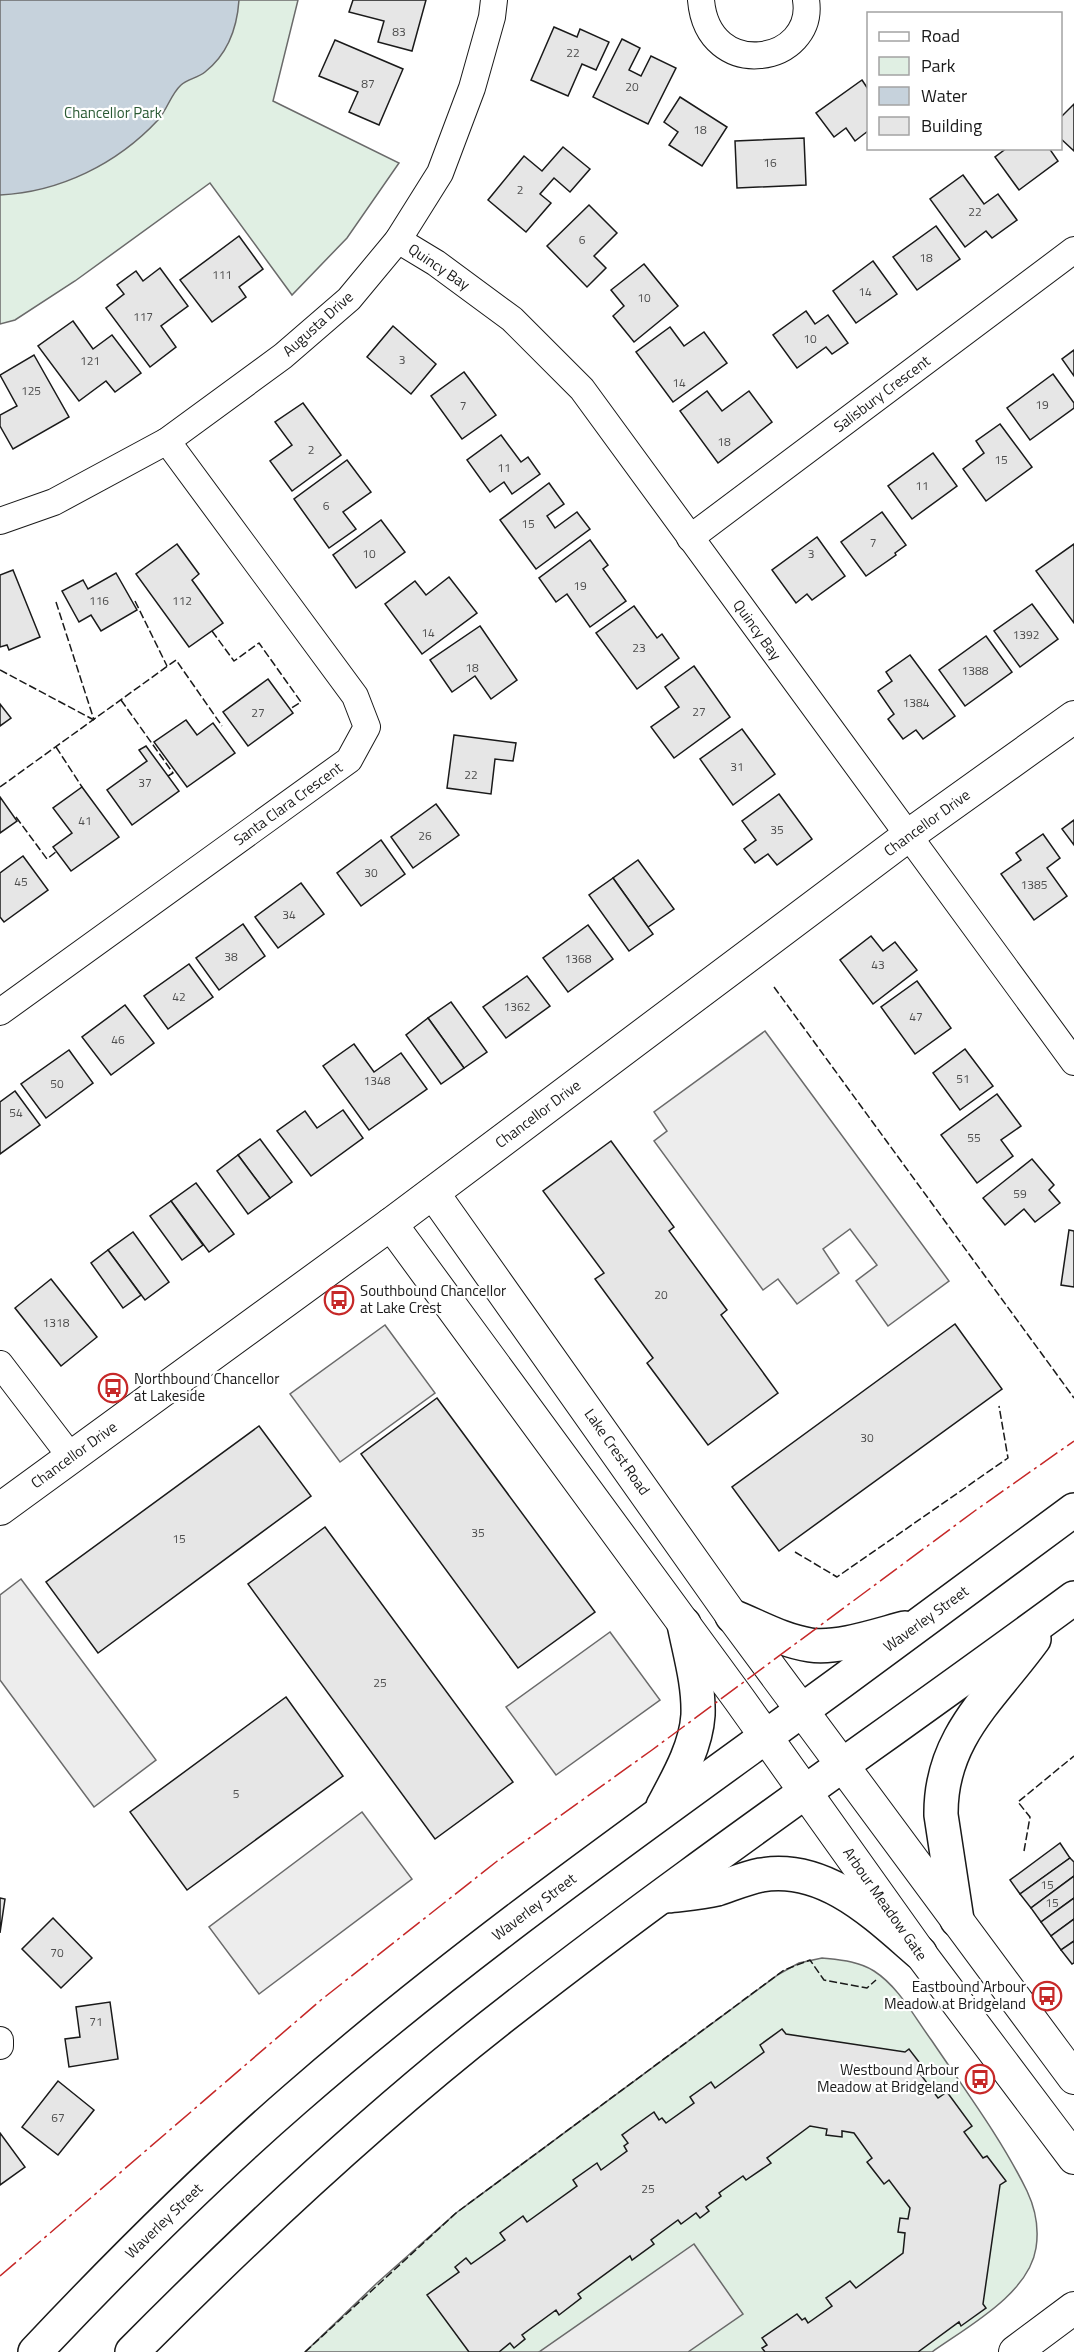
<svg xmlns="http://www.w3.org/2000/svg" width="1074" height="2352" viewBox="0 0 1074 2352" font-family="'Titillium Web',sans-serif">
	<rect width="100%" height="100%" fill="#fff"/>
	<g fill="#e0efe3" stroke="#6a6a6a" stroke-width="1.5">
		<path d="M0,0H298L273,101L399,163L347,238L292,295L210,183L75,281L15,320L0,324Z"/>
		<path d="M822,1958C840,1960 858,1961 874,1971C899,1987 915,2018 932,2041C965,2090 1001,2138 1027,2191C1035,2208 1039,2229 1036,2248C1029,2294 967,2327 932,2352H305L377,2283L456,2213L779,1974L799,1963Z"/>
	</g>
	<g fill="#ededed" stroke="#6a6a6a" stroke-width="1.5">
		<path d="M765,1031L949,1281L888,1326L856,1281L877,1265L850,1229L823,1249L839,1273L797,1304L778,1279L763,1290L654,1141L667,1131L654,1112Z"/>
		<path d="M385,1325L435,1393L340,1462L290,1394Z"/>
		<path d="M21,1579L156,1760L94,1807L0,1680V1595Z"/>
		<path d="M610,1632L660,1700L556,1775L506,1707Z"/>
		<path d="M362,1812L412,1879L259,1994L209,1927Z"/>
		<path d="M694,2244L743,2314L688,2352H539Z"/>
	</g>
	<path fill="#c6d2dc" stroke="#6a6a6a" stroke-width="1.5" d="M0,0H239C237,29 228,54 205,72C198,78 187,79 181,85C171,94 167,110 158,120C117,164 60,192 0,195Z"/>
	<g fill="#e6e6e6" stroke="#1a1a1a" stroke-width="1.5">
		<path d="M353,0H426L412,51L378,42L384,21L349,12Z"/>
		<path d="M554,27L577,37L580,29L609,42L596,70L582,64L568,96L531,80Z"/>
		<path d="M622,39L640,48L629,70L641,76L651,56L676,68L648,124L593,97Z"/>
		<path d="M335,40L403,69L379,125L349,112L358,92L319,76Z"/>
		<path d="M862,80L868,89V131L855,141L846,128L834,137L816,113Z"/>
		<path d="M680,97L727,127L702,166L669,145L678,132L664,122Z"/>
		<path d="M1074,104V151L1060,138V118Z"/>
		<path d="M804,138L806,185L737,188L735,141Z"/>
		<path d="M563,147L590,169L570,192L554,178L540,194L551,203L526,232L488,200L524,156L542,171Z"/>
		<path d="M1007,148H1049L1058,161L1019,190L995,157Z"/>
		<path d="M963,175L984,204L998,194L1017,220L992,238L986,231L965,247L930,199Z"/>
		<path d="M589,205L617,233L594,256L606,268L587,287L547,246Z"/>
		<path d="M936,226L960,259L917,290L893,257Z"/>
		<path d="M239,236L263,269L239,287L246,297L212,322L180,280Z"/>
		<path d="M873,261L897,294L856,323L833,291Z"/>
		<path d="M644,264L678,306L634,342L613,316L624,306L611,290Z"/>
		<path d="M160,268L188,306L161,326L176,347L150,367L106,308L124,294L117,285L136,271L143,281Z"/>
		<path d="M806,311L815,324L828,315L848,343L832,354L826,347L797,368L773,335Z"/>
		<path d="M73,321L93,349L112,335L141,373L115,392L106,381L79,401L38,346Z"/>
		<path d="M393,326L436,364L411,394L367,357Z"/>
		<path d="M670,327L684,346L704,332L727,363L673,402L636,352Z"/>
		<path d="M1074,350V376L1062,359Z"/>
		<path d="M34,355L69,417L13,449L0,426V415L17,406L0,375Z"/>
		<path d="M464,372L496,415L462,439L431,396Z"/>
		<path d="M1053,374L1074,403V408L1030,440L1007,408Z"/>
		<path d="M707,391L722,411L749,391L772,422L718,463L680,411Z"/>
		<path d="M303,403L341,455L292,491L270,461L292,445L275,422Z"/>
		<path d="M1000,424L1032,467L986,501L963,469L984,453L976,441Z"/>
		<path d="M501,435L521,462L528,457L540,474L512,494L504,482L490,492L467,460Z"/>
		<path d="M933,453L957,486L912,519L888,486Z"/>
		<path d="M347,460L371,492L343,512L356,529L329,548L294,499Z"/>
		<path d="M549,483L564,504L547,516L555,528L577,512L590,529L536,569L500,520Z"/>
		<path d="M882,512L906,545L895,553L896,555L866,576L841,542Z"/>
		<path d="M381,520L405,552L356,588L333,555Z"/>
		<path d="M817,537L845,576L812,600L807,594L796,603L772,570Z"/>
		<path d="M590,540L608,565L603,569L626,601L590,627L567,594L556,602L539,578Z"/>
		<path d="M177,544L199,574L192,580L223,623L189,647L136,574Z"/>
		<path d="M1074,544V623L1036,571Z"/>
		<path d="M13,570L40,637L9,650L7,645L0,647V575Z"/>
		<path d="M116,573L137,610L101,631L91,615L79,622L62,591L83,580L88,589Z"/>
		<path d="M449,577L477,613L422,654L385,604L415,581L426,595Z"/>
		<path d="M1032,604L1058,639L1020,667L994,631Z"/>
		<path d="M634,606L657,638L662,634L679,658L637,689L596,633Z"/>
		<path d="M480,626L517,680L491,699L475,676L452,692L430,660Z"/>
		<path d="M986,636L1012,672L965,706L939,670Z"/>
		<path d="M910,655L955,716L923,739L916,730L903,739L888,719L894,714L878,691L892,681L886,672Z"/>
		<path d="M694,666L730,717L674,758L651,727L679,707L665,687Z"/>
		<path d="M268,679L293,713L248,746L223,712Z"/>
		<path d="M0,704L11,718L0,726Z"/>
		<path d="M186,720L197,735L213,723L235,753L187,787L154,742Z"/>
		<path d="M742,729L775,774L733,805L700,759Z"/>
		<path d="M454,735L516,743L513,761L495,759L491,794L447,788Z"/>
		<path d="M146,746L179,791L132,825L107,790L147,761L139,750Z"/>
		<path d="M82,787L119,837L71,871L53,847L72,833L53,808Z"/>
		<path d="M779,794L812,839L777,865L768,854L755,863L744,849L756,840L742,821Z"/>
		<path d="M0,797L17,821L0,833Z"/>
		<path d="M436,804L459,835L413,868L391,837Z"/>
		<path d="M1074,820V845L1062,829Z"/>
		<path d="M1043,834L1060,858L1047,868L1067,896L1034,920L1001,874L1021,860L1016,853Z"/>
		<path d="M381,840L405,874L361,906L337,873Z"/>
		<path d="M23,856L48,890L4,922L0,917V873Z"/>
		<path d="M638,860L674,909L648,927L613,878Z"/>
		<path d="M613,878L653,934L629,951L589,895Z"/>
		<path d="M301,883L324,914L278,948L255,917Z"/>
		<path d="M243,924L265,956L219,990L196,958Z"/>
		<path d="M588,925L613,959L568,992L543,958Z"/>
		<path d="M871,936L883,951L895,942L917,970L873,1004L840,960Z"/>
		<path d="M189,964L213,997L168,1029L144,996Z"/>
		<path d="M527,976L550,1006L506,1038L483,1007Z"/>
		<path d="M917,981L951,1028L915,1054L881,1007Z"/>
		<path d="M451,1002L487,1052L464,1068L428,1018Z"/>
		<path d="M125,1005L154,1043L111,1075L82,1037Z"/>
		<path d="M428,1018L464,1068L441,1084L406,1035Z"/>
		<path d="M354,1044L374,1072L401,1053L427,1089L369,1130L323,1066Z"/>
		<path d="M965,1049L993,1086L960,1110L933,1073Z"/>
		<path d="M69,1050L93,1083L46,1118L21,1084Z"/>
		<path d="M15,1091L40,1125L0,1154V1102Z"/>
		<path d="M997,1094L1021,1126L1001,1140L1013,1156L977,1183L941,1135Z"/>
		<path d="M343,1110L363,1138L311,1176L277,1131L305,1111L317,1128Z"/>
		<path d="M260,1139L292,1182L270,1198L238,1155Z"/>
		<path d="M611,1141L674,1227L669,1231L727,1310L721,1315L778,1393L708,1445L647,1363L653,1358L595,1279L604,1273L543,1191Z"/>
		<path d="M238,1155L270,1198L248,1214L217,1171Z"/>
		<path d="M1032,1159L1054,1185L1049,1190L1060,1203L1035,1222L1024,1209L1005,1225L983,1198Z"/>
		<path d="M196,1183L234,1234L209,1252L171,1201Z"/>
		<path d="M171,1201L203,1245L182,1260L150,1216Z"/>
		<path d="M1069,1230L1074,1231V1287L1061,1285Z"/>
		<path d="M133,1232L169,1282L145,1300L108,1250Z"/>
		<path d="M108,1250L141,1295L123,1308L91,1263Z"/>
		<path d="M51,1279L97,1337L61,1366L15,1308Z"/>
		<path d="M955,1324L1002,1389L779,1551L732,1487Z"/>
		<path d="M437,1398L595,1612L518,1668L361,1454Z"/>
		<path d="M259,1426L311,1496L98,1653L46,1582Z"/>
		<path d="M325,1527L513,1782L435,1839L248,1584Z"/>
		<path d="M286,1697L343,1776L187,1890L130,1812Z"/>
		<path d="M1060,1843L1070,1858L1020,1894L1010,1880Z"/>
		<path d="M1070,1858L1074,1862V1876L1031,1908L1020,1894Z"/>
		<path d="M1074,1876V1898L1041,1922L1031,1908Z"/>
		<path d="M0,1898L5,1899L0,1933Z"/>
		<path d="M1074,1898V1919L1051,1936L1041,1922Z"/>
		<path d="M53,1918L92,1958L61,1988L22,1949Z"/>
		<path d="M1074,1919V1941L1061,1950L1051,1936Z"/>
		<path d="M1074,1941V1963L1072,1964L1061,1950Z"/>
		<path d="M110,2002L118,2059L69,2067L65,2039L80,2037L76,2007Z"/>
		<path d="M782,2029L786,2034L905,2052L909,2049L926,2071L921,2075L938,2098L947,2092L972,2126L964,2132L983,2158L987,2156L1006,2181L1000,2185L983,2304L986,2308L961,2326L959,2322L918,2352H765L762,2348L767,2345L762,2338L797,2314L802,2320L805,2318L808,2323L832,2306L826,2298L850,2281L856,2288L903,2253L905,2233L898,2232L900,2218L908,2219L910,2208L889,2180L884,2184L867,2162L872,2158L854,2133L842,2131V2137L826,2135L827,2129L810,2126L767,2158L771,2163L746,2180L743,2176L719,2193L721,2196L706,2207L709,2211L700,2218L696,2213L681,2224L678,2220L651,2240L654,2244L632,2260L630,2256L578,2294L581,2298L559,2315L556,2310L522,2335L525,2339L514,2348L510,2343L499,2352H469L427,2295L459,2272L455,2267L466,2258L471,2264L505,2240L500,2233L523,2216L527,2222L577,2186L573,2180L597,2163L601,2170L627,2151L624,2146L628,2143L622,2135L654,2112L659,2120L662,2118L666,2123L694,2103L690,2097L711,2082L715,2088L764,2052L760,2045Z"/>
		<path d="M58,2081L94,2110L58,2155L22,2127Z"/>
		<path d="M0,2133L25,2167L0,2185Z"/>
	</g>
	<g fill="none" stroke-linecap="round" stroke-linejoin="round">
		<g stroke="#1a1a1a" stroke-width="28">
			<g id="minor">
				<path d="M701,0C708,83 816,64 806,0"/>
				<path d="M398,240L436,263L512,319L582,389L1074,1062"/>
				<path d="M0,521L54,502L167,441L283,356L349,299L398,240L440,173L472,88L492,17L494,0"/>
				<path d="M690,538L1074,250"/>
				<path d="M0,1012L349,760L367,727L355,696L167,441"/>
				<path d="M0,1364L71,1457"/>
				<path d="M0,2040V2046"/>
			</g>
		</g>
		<g stroke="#1a1a1a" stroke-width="34">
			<g id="tertiary">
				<path d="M433,1193L732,1616L1074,2078"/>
				<path d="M391,1224L739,1699L920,1953L1074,2158"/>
				<path d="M0,1509L391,1224L909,835L1074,717"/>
				<path d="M1015,2352L1074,2308"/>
			</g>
		</g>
		<g stroke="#1a1a1a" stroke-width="36">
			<g id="secondary">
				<path d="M732,1616C757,1626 783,1641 810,1645C838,1649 878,1635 905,1628"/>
				<path d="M663,1806C678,1778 696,1747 698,1715C699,1684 690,1654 684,1624"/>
				<path d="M667,1896C683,1894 701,1893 717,1889C732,1884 746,1878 761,1875C825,1864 876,1915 920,1953"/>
				<path d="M957,1920L941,1815C940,1737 992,1697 1034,1639"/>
				<path d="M35,2352C118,2264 204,2178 295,2099C468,1948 656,1817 841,1682C919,1625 996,1567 1074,1510"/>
				<path d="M132,2352C253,2230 379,2112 515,2007C697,1865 888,1735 1074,1598"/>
			</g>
		</g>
		<use href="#minor" stroke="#fff" stroke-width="26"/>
		<use href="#tertiary" stroke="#fff" stroke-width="32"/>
		<use href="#secondary" stroke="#fff" stroke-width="33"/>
		<g stroke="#1a1a1a" stroke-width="1.5" stroke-dasharray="8 3" stroke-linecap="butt">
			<path d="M135,601L167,666"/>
			<path d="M56,602L94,720"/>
			<path d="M212,631L234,661L259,643L301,702L290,709"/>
			<path d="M0,670L94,720"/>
			<path d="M121,700L173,773L168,776"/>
			<path d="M56,747L82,787"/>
			<path d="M0,787L176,660L222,726"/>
			<path d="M16,817L47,859L57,851"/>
			<path d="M774,987L1074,1398"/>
			<path d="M795,1552L837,1577L1008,1458L999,1406"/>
			<path d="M1024,1851L1030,1817L1018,1802L1074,1756"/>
			<path d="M305,2352L456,2213L784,1970L810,1960L824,1980L867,1988L876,1980"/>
		</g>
		<path stroke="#c62828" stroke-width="1.5" stroke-dasharray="21 4.5 3 4.5" stroke-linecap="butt" d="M0,2276L321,2000L496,1862L652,1750L976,1510L1074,1441"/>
	</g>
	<defs>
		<g id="bus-ring" transform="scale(1.5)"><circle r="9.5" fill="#fff" stroke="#c62828" stroke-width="1.5"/><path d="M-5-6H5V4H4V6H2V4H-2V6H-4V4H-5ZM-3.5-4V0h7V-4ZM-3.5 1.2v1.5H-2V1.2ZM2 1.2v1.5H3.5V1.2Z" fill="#c62828"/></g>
	</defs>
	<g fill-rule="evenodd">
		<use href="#bus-ring" x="339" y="1300"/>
		<use href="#bus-ring" x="113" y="1388"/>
		<use href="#bus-ring" x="1047" y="1996"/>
		<use href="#bus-ring" x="980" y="2079"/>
	</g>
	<g text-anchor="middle" stroke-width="4.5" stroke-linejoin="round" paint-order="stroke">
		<g font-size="12" fill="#4d4d4d">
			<text x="399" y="36">83</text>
			<text x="573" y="57">22</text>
			<text x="368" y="88">87</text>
			<text x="632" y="91">20</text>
			<text x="700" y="134">18</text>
			<text x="770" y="167">16</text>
			<text x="520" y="194">2</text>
			<text x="975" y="216">22</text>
			<text x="582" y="244">6</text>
			<text x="926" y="262">18</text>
			<text x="222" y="279">111</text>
			<text x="865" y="296">14</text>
			<text x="644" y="302">10</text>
			<text x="143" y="321">117</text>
			<text x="810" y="343">10</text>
			<text x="402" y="364">3</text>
			<text x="90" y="365">121</text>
			<text x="679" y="387">14</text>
			<text x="31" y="395">125</text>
			<text x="1042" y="409">19</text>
			<text x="463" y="410">7</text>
			<text x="724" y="446">18</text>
			<text x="311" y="454">2</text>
			<text x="1001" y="464">15</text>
			<text x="504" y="472">11</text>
			<text x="922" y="490">11</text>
			<text x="326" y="510">6</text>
			<text x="528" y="528">15</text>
			<text x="873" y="547">7</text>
			<text x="369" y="558">10</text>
			<text x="811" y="558">3</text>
			<text x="580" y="590">19</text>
			<text x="99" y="605">116</text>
			<text x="182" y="605">112</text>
			<text x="428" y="637">14</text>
			<text x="1026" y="639">1392</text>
			<text x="639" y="652">23</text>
			<text x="472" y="672">18</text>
			<text x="975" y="675">1388</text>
			<text x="916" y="707">1384</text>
			<text x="699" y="716">27</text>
			<text x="258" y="717">27</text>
			<text x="737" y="771">31</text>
			<text x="471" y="779">22</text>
			<text x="145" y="787">37</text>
			<text x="85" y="825">41</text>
			<text x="777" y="834">35</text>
			<text x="425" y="840">26</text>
			<text x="371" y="877">30</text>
			<text x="21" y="886">45</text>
			<text x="1034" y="889">1385</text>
			<text x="289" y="919">34</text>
			<text x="231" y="961">38</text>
			<text x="578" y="963">1368</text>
			<text x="878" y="969">43</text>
			<text x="179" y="1001">42</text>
			<text x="517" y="1011">1362</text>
			<text x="916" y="1021">47</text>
			<text x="118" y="1044">46</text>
			<text x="963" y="1083">51</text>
			<text x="377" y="1085">1348</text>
			<text x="57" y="1088">50</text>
			<text x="16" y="1117">54</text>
			<text x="974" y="1142">55</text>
			<text x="1020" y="1198">59</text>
			<text x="661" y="1299">20</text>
			<text x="56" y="1327">1318</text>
			<text x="867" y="1442">30</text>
			<text x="478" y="1537">35</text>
			<text x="179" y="1543">15</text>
			<text x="380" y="1687">25</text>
			<text x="236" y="1798">5</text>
			<text x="1047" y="1889">15</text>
			<text x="1052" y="1907">15</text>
			<text x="57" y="1957">70</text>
			<text x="96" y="2026">71</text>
			<text x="58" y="2122">67</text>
			<text x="648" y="2193">25</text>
		</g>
		<g font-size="15" fill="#2b5a34" stroke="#fff">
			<text x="113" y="118">Chancellor Park</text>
		</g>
		<g font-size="15" fill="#1a1a1a" stroke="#fff">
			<text transform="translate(439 267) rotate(34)" y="5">Quincy Bay</text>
			<text transform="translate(318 324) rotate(-42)" y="5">Augusta Drive</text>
			<text transform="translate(882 394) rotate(-37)" y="5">Salisbury Crescent</text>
			<text transform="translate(757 630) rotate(54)" y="5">Quincy Bay</text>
			<text transform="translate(288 804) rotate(-36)" y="5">Santa Clara Crescent</text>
			<text transform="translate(927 823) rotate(-36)" y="5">Chancellor Drive</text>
			<text transform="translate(538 1114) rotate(-37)" y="5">Chancellor Drive</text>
			<text transform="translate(617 1452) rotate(55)" y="5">Lake Crest Road</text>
			<text transform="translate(74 1455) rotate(-36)" y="5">Chancellor Drive</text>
			<text transform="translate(926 1619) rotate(-36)" y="5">Waverley Street</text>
			<text transform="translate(885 1904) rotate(55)" y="5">Arbour Meadow Gate</text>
			<text transform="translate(534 1907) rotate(-37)" y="5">Waverley Street</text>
			<text transform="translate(164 2221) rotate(-44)" y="5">Waverley Street</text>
		</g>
		<g font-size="15" fill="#1a1a1a" stroke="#fff" text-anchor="start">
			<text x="360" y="1296">Southbound Chancellor<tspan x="360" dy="17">at Lake Crest</tspan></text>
			<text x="134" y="1384">Northbound Chancellor<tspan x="134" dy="17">at Lakeside</tspan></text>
			<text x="1026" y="1992" text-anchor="end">Eastbound Arbour<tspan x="1026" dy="17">Meadow at Bridgeland</tspan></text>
			<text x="959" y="2075" text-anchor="end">Westbound Arbour<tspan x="959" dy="17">Meadow at Bridgeland</tspan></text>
		</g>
	</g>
	<rect x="867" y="12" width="195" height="138" fill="#ffffff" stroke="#a3a3a3" stroke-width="1.5"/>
	<rect x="879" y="32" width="30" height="9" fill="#ffffff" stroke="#a3a3a3" stroke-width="1.5"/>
	<text x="921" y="42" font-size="18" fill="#1a1a1a">Road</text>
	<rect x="879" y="57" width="30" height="18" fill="#e0efe3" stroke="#a3a3a3" stroke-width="1.5"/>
	<text x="921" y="72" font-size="18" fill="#1a1a1a">Park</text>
	<rect x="879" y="87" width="30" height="18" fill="#c6d2dc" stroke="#a3a3a3" stroke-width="1.5"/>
	<text x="921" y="102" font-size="18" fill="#1a1a1a">Water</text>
	<rect x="879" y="117" width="30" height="18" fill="#e6e6e6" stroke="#a3a3a3" stroke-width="1.5"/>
	<text x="921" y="132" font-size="18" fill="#1a1a1a">Building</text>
</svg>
